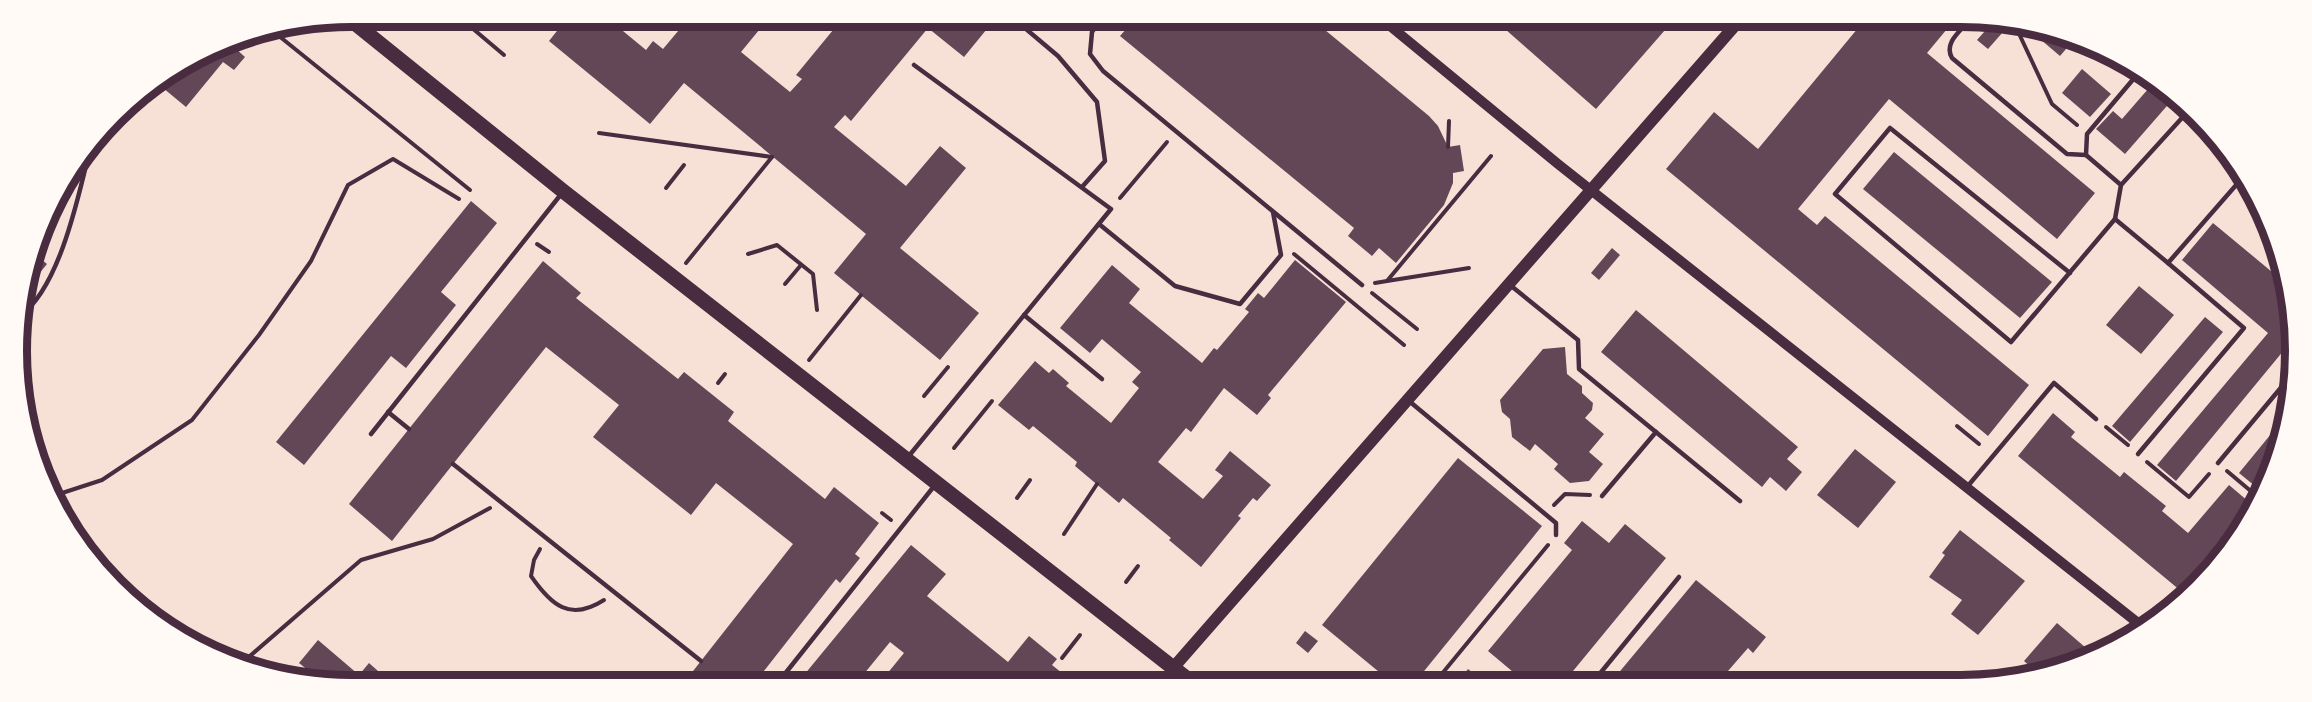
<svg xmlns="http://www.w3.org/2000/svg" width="2312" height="702" viewBox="0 0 2312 702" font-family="'Open Sans',sans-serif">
	<rect width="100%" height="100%" fill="#f7e1d7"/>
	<g fill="#644757">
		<path d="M568,17H606L646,50L653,41L663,49L689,18H769L741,52L790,92L802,79L796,75L838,24L835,21L838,18L984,19L991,24L964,57L928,28L851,121L845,115L834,127L906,186L940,146L966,168L900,248L979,313L940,360L834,273L866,234L684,83L650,124L549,41Z"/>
		<path d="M1134,20H1313L1429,116L1438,126L1448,147L1460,145L1464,171L1453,173V183L1444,205L1396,263L1379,248L1372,256L1348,236L1354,228L1120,36Z"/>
		<path d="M1477,21H1498L1672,22L1596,109L1497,22L1489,31Z"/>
		<path d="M1863,22L1952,23L1927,53L2095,193L2057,239L1889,99L1798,209L1817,225L1825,216L2029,385L1988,436L1666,169L1714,112L1758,149Z"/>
		<path d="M1992,23L2003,32L1988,49L1977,40Z"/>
		<path d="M2021,23H2027L2072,42L2060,56Z"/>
		<path d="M243,38L235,48L245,57L234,70L223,62L186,107L157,83L223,42Z"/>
		<path d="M2082,69L2111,94L2090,117L2062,93Z"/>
		<path d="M2155,81L2173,99L2125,154L2096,129L2113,111L2122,119Z"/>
		<path d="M1894,152L2052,282L2020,318L1863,189Z"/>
		<path d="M471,201L497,223L441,292L456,305L406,368L391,356L304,465L276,442Z"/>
		<path d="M2213,223L2289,286V344L2176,481L2157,465L2268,333L2182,260Z"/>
		<path d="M1612,248L1620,255L1599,280L1591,273Z"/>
		<path d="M35,254L47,264L25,291H24Z"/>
		<path d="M1295,260L1346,302L1268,395L1271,398L1257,415L1224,388L1191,432L1186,428L1158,462L1203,499L1223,476L1215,470L1230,451L1271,485L1257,501L1253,498L1238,516L1241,518L1201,567L1169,540L1171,538L1123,498L1119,503L1075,466L1077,462L1033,426L1029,430L998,405L1035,361L1049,373L1053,369L1069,383L1066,386L1111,423L1139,388L1132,382L1141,372L1102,339L1090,353L1060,328L1112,265L1140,289L1129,303L1202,363L1214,348L1217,350L1249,312L1245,309L1258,293L1264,298Z"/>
		<path d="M543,261L581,293L576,298L678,379L684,372L734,412L728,421L825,499L834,487L879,523L855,554L860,558L840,583L836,579L757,680H686L793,544L716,483L691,515L593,437L619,405L546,347L392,541L349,504Z"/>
		<path d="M2139,286L2174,315L2141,354L2106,325Z"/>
		<path d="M1636,310L1798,447L1787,459L1802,472L1786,491L1770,477L1762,487L1601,352Z"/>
		<path d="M2205,317L2223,332L2130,442L2112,426Z"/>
		<path d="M1565,347L1567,374L1582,386V393L1593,403L1592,410L1585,418L1604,434L1589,452L1603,464L1589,481L1570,483L1554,469L1558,464L1535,444L1530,451L1512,437L1510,419L1502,412L1500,400L1543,349Z"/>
		<path d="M2289,412V417L2261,491L2239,473Z"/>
		<path d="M2053,413L2075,432L2071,437L2120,477L2124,472L2166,506L2162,511L2188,533L2229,485L2255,507L2251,518L2187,596L2018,456Z"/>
		<path d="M1855,449L1896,482L1858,528L1817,495Z"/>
		<path d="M1458,458L1542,526L1416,681H1390L1322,625Z"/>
		<path d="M1582,521L1609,543L1625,524L1666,558L1564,682H1525L1488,651L1572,550L1564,543Z"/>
		<path d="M1960,530L2025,581L1978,635L1951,614L1962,600L1929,577L1945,555L1942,553Z"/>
		<path d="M911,545L946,574L927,596L1008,662L1029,636L1057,659L1052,665L1072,681L882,680L904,653L890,642L859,680H811L804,675Z"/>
		<path d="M1696,580L1766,637L1753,653L1748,648L1728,671L1741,682H1611Z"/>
		<path d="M2057,623L2093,654L2087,661L2038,674L2024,661Z"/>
		<path d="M1305,631L1318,641L1308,653L1296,643Z"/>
		<path d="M318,640L359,675L369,663L387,679H302L309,671L299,663Z"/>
		<path d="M1468,669L1484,682H1458Z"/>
	</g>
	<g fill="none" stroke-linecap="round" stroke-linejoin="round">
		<g stroke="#4a2c40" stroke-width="4">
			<path d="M459,17L504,55"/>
			<path d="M2014,23L2052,104L2077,125"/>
			<path d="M274,32L470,190"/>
			<path d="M599,133L772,157"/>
			<path d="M1448,147L1449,121"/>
			<path d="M666,188L684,165"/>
			<path d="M1120,198L1167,142"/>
			<path d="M537,244L549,252"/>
			<path d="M748,254L777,245L813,274L817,310"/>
			<path d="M1294,254L1404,345"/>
			<path d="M686,263L772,157"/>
			<path d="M1387,281L1469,268"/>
			<path d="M1375,283L1387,281L1491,156"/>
			<path d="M785,284L801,265"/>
			<path d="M1372,293L1417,329"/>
			<path d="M809,360L861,295"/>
			<path d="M718,383L725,374"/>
			<path d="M924,396L948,367"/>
			<path d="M1957,426L1979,444"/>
			<path d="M2106,427L2128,445"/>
			<path d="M954,448L992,401"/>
			<path d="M2147,462L2189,497L2209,474"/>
			<path d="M2227,471L2259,498"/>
			<path d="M56,495L102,480L192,420L259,335L311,261L348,185L393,159L459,199"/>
			<path d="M1017,498L1030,480"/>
			<path d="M1554,505L1565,494L1590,495"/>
			<path d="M882,513L891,520"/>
			<path d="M1064,534L1097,484"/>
			<path d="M540,549L534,560L531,576C551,605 570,622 604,600"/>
			<path d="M1126,582L1138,566"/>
			<path d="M1062,658L1080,635"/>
			<path d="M243,662L361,560L433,539L490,508"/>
			<path d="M1436,681L1548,545"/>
		</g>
		<g stroke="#4a2c40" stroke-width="4.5">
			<path d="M1014,19L1058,56L1097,102L1105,161L1082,187"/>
			<path d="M1101,19L1092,32L1090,54L1103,71L1362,285"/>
			<path d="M1967,23C1958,33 1944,44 1952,58L2067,154L2086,155"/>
			<path d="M2121,185L2181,119"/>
			<path d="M2115,219L2168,263L2244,176"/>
			<path d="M1099,224L1175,286L1240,304L1281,255L1273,212"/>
			<path d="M2070,273L1890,128L1835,194L2011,342L2115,219L2121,185L2086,155L2087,134L2141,70"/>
			<path d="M1510,285L1578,340L1579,369L1740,501"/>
			<path d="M1024,315L1102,379"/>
			<path d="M20,316C59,288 78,199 89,153"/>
			<path d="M1409,401L1556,523V535"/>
			<path d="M388,412L409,429"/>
			<path d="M371,434L562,193"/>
			<path d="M2138,454L2244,328L2168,263"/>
			<path d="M908,457L1111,209L914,65"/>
			<path d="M2218,463L2289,378"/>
			<path d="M453,464L701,661"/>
			<path d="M1967,487L2054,383L2096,419"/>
			<path d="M1602,496L1656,432"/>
			<path d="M780,680L935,485"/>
			<path d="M1593,682L1679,577"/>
		</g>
		<path stroke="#4a2c40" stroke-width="10" d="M1384,21L1558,164L2143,627"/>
		<path stroke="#4a2c40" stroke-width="12" d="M1173,668L1738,22"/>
		<path stroke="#4a2c40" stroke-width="15" d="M347,17L563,191L1190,681"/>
	</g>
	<path d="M0 0H2312V702H0ZM351 27H1961A324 324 0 0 1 2285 351V351A324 324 0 0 1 1961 675H351A324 324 0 0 1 27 351V351A324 324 0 0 1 351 27Z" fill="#fffaf5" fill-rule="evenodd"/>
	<path fill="none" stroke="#4a2c40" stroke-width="8" d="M351 27H1961A324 324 0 0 1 2285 351V351A324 324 0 0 1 1961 675H351A324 324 0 0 1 27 351V351A324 324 0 0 1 351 27Z"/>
</svg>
